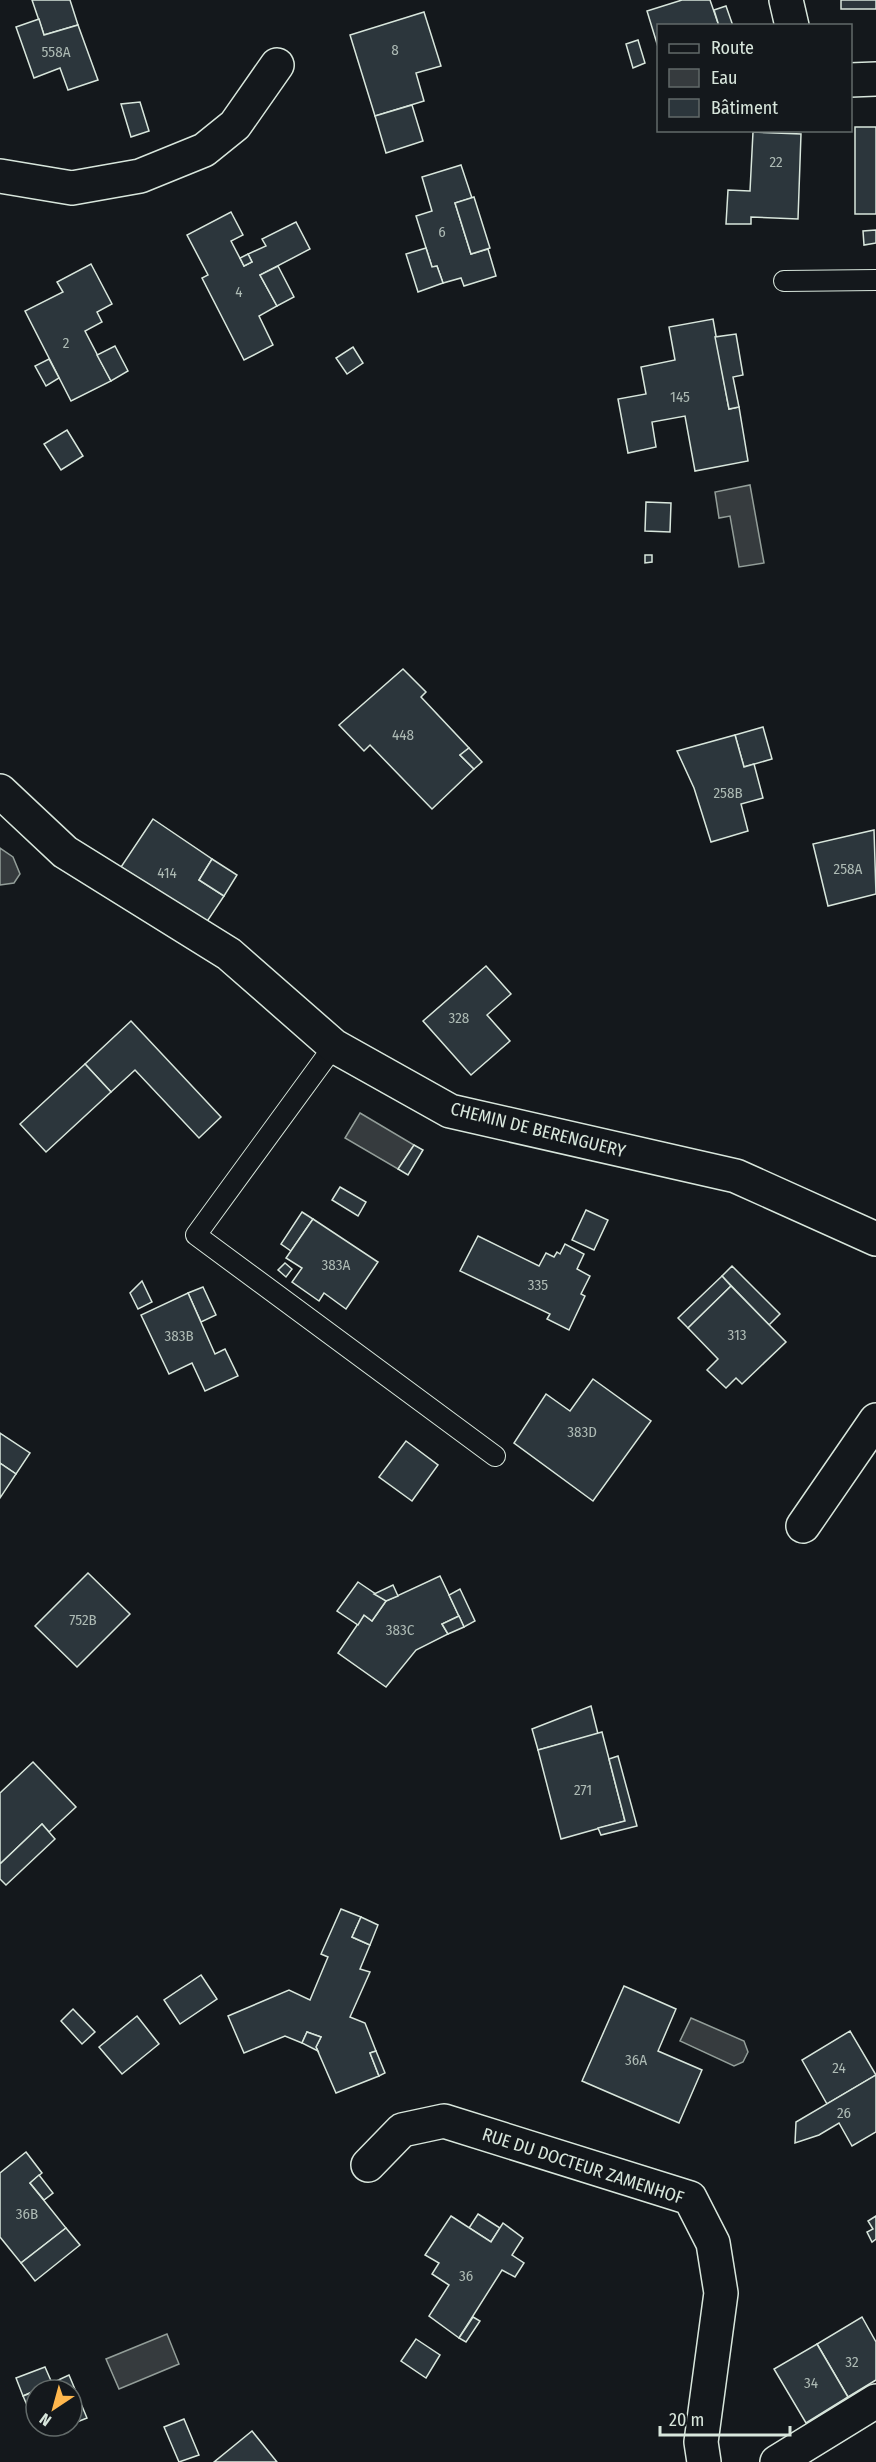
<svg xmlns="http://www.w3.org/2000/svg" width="876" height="2462" viewBox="0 0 876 2462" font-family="'Fira Sans Condensed',sans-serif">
	<rect width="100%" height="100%" fill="#14181c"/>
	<g fill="#363b3e" stroke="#939e99" stroke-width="1.5">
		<path d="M750,485L764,563L739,567L730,516L719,518L715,492Z"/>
		<path d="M0,848L13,857L20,874L14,883L0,885Z"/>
		<path d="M360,1113L414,1145L398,1169L345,1138Z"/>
		<path d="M691,2018L744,2041L748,2052L743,2062L734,2066L680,2041Z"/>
		<path d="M167,2334L179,2364L119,2389L106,2359Z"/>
	</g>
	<g fill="#2c363c" stroke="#d8e6dc" stroke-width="1.5">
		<path d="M32,0H70L78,25L44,35Z"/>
		<path d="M682,0H710L719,26H658V47L647,11Z"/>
		<rect x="841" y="0" width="35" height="9"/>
		<path d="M726,6L733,26H719L714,10Z"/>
		<path d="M424,12L441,66L416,73L424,101L375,116L350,35Z"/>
		<path d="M39,19L44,35L78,25L98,80L68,90L60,68L34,78L16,27Z"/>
		<path d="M638,40L645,63L633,68L626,44Z"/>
		<path d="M140,102L149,131L131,137L121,104Z"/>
		<path d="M412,105L423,141L386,153L375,116Z"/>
		<rect x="855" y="127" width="21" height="87"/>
		<path d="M753,132L801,134L798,219L751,217V224H726L728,190L750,191Z"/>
		<path d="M461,165L472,198L455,203L471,254L488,249L496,276L464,286L461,278L443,283L437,266L432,267L416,216L432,211L422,177Z"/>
		<path d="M474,197L490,248L471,254L455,203Z"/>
		<path d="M231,212L243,235L231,241L244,266L252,262L248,254L266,246L262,239L296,222L310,249L260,275L277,306L259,316L273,345L244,360L202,278L208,275L187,235Z"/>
		<path d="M876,230V243L864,245L863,231Z"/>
		<path d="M426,248L432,267L437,266L443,283L418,292L406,254Z"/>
		<path d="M248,254L252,262L244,266L240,258Z"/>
		<path d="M91,264L112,304L97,312L102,322L85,331L111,381L71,401L25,311L63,292L57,282Z"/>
		<path d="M278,266L294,297L277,306L260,275Z"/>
		<path d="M713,319L729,409L739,407L748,461L695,471L685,416L652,422L656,447L628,453L618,399L646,394L641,367L675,360L669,327Z"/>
		<path d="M736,334L743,375L733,377L739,407L729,409L715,337Z"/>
		<path d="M115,346L128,371L111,381L97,355Z"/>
		<path d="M353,347L363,363L347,374L336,358Z"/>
		<path d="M49,359L59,378L46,386L35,366Z"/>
		<path d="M67,430L83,456L61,470L44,444Z"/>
		<path d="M646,502L671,503L670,532L645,531Z"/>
		<path d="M645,555H652V562L645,563Z"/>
		<path d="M403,669L426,692L421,697L469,748L460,755L474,769L432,809L370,745L364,751L339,725Z"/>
		<path d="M763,727L772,759L744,767L735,735Z"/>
		<path d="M735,735L744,767L754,764L763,798L741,804L748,831L711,842L694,788L677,751Z"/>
		<path d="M469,748L482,762L474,769L460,755Z"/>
		<path d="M153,819L212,859L199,880L224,896L206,923L121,867Z"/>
		<path d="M874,830L876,894L828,906L813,844Z"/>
		<path d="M212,859L237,875L224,896L199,880Z"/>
		<path d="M486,966L511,994L487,1015L510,1041L471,1075L423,1021Z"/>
		<path d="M131,1021L221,1117L199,1138L135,1070L111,1092L85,1064Z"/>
		<path d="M85,1064L111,1092L46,1152L20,1124Z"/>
		<path d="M414,1145L423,1150L408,1175L398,1169Z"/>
		<path d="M340,1187L366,1202L358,1216L332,1200Z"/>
		<path d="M586,1210L608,1220L594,1250L572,1240Z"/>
		<path d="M302,1212L313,1219L291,1251L281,1244Z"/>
		<path d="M313,1219L378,1262L346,1309L324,1293L319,1301L292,1282L302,1268L286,1258Z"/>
		<path d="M478,1236L539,1266L546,1253L554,1257L557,1252L560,1254L565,1244L584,1254L577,1269L590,1276L581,1294L585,1296L569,1330L547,1319L550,1314L460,1271Z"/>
		<path d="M285,1263L292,1269L286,1277L278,1270Z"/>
		<path d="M732,1266L780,1314L769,1325L722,1276Z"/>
		<path d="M722,1276L731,1286L688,1328L678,1318Z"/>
		<path d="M142,1281L152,1302L138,1309L130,1293Z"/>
		<path d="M731,1286L786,1342L742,1384L736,1378L726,1388L707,1370L718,1359L688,1328Z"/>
		<path d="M203,1287L216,1315L201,1322L188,1293Z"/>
		<path d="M188,1293L215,1354L225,1349L238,1376L205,1391L192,1363L169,1374L141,1315Z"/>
		<path d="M593,1379L651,1421L593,1501L514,1443L546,1394L570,1411Z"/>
		<path d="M0,1433L30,1453L16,1474L0,1463Z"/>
		<path d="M406,1441L438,1465L412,1501L379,1477Z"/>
		<path d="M0,1463L16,1474L0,1498Z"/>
		<path d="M88,1573L130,1614L77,1667L35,1626Z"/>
		<path d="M440,1576L459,1616L442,1624L448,1634L416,1650L386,1687L338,1653L364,1615L372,1621L386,1601Z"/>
		<path d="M358,1582L386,1601L372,1621L364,1615L358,1625L337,1611Z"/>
		<path d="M393,1585L398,1596L386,1601L374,1594Z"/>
		<path d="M460,1589L475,1621L464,1627L449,1595Z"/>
		<path d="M459,1616L464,1627L448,1634L442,1624Z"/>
		<path d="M591,1706L598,1734L538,1750L532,1729Z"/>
		<path d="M602,1732L625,1821L561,1839L538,1750Z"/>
		<path d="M618,1756L637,1826L601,1835L598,1828L625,1821L609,1759Z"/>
		<path d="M33,1762L76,1807L49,1832L42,1824L0,1864V1793Z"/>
		<path d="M42,1824L55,1839L6,1885L0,1879V1864Z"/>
		<path d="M341,1909L361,1917L352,1937L370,1945L360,1969L370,1972L350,2017L365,2023L376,2051L370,2053L379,2076L336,2093L316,2047L321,2037L307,2032L302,2043L285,2036L244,2053L228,2016L289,1990L310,2000L328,1957L321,1954Z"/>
		<path d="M361,1917L378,1925L370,1945L352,1937Z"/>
		<path d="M201,1975L217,1999L180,2024L164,2000Z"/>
		<path d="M624,1986L676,2009L658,2051L702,2070L679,2123L582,2081Z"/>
		<path d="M73,2009L95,2032L82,2044L61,2021Z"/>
		<path d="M137,2016L159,2044L122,2074L99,2047Z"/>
		<path d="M850,2031L876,2075L827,2104L802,2060Z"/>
		<path d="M307,2032L321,2037L316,2047L318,2051L302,2043Z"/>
		<path d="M376,2051L385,2073L379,2076L370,2053Z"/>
		<path d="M876,2075V2132L852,2146L839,2123L819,2135L795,2143L796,2122Z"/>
		<path d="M26,2152L42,2173L30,2183L66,2228L21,2263L0,2237V2173Z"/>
		<path d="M39,2175L53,2193L44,2200L30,2183Z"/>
		<path d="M478,2214L500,2228L491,2242L469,2228Z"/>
		<path d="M451,2216L491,2242L503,2223L523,2238L512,2255L524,2263L515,2277L502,2270L459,2338L429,2316L449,2285L432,2274L439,2263L425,2255Z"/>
		<path d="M876,2216V2239L872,2242L867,2232L873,2229L868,2221Z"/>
		<path d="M66,2228L80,2245L35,2281L21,2263Z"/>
		<path d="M473,2317L480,2321L466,2342L459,2338Z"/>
		<path d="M862,2317L876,2342V2380L848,2397L817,2344Z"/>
		<path d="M416,2339L440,2355L426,2378L401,2361Z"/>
		<path d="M817,2344L848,2397L806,2423L774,2369Z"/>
		<path d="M45,2367L52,2383L69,2375L87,2418L72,2424V2390H36L23,2396L16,2378Z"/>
		<path d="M36,2391V2418L33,2419L23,2396Z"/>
		<path d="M184,2419L199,2455L179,2462L164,2427Z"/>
		<path d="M252,2431L277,2462H214Z"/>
	</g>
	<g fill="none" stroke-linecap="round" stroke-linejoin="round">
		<g stroke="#d8e6dc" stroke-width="22">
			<g id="lane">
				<path d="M784,281L876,280"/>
				<path d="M334,1046L196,1235L495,1456"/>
			</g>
		</g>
		<g stroke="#d8e6dc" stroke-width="36">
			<g id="street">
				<path d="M786,0L792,26"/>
				<path d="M850,80L876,79"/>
				<path d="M0,176L72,188L140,176L204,150L235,125L277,65"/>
				<path d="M0,791L65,852L229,954L334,1046L450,1111L736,1176L876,1239"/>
				<path d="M803,1526L876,1420"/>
				<path d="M368,2165L402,2130L444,2121L690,2198L713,2243L721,2293L701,2442L704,2462"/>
				<path d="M777,2462L876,2401"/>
			</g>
		</g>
		<use href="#lane" stroke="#14181c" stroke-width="20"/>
		<use href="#street" stroke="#14181c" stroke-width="33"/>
	</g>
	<g text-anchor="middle" stroke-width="4.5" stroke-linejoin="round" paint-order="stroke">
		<g font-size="15" fill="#adbab4">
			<text x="395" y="55">8</text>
			<text x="56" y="57">558A</text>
			<text x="776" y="167">22</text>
			<text x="442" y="237">6</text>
			<text x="239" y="297">4</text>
			<text x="66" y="348">2</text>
			<text x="680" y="402">145</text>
			<text x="403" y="740">448</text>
			<text x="728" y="798">258B</text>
			<text x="848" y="874">258A</text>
			<text x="167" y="878">414</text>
			<text x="459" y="1023">328</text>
			<text x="336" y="1270">383A</text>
			<text x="538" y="1290">335</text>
			<text x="737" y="1340">313</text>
			<text x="179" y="1341">383B</text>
			<text x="582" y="1437">383D</text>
			<text x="83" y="1625">752B</text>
			<text x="400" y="1635">383C</text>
			<text x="583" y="1795">271</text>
			<text x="636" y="2065">36A</text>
			<text x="839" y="2073">24</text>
			<text x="844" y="2118">26</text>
			<text x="27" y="2219">36B</text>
			<text x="466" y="2281">36</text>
			<text x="852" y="2367">32</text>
			<text x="811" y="2388">34</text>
		</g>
		<g font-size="18" fill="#d8e6dc" stroke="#14181c">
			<text transform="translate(538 1130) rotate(14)" y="6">CHEMIN DE BERENGUERY</text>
			<text transform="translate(583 2166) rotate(18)" y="6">RUE DU DOCTEUR ZAMENHOF</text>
		</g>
	</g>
	<rect x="657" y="24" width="195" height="108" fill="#14181c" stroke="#626a69" stroke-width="1.5"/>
	<rect x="669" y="44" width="30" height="9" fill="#14181c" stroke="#626a69" stroke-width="1.5"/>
	<text x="711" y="54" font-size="18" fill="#d8e6dc">Route</text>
	<rect x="669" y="69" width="30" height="18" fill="#363b3e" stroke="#626a69" stroke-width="1.5"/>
	<text x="711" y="84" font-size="18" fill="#d8e6dc">Eau</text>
	<rect x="669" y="99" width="30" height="18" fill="#2c363c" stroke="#626a69" stroke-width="1.5"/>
	<text x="711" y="114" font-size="18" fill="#d8e6dc">Bâtiment</text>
	<g transform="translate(54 2408) rotate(216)"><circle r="28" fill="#14181c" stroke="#626a69" stroke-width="1.5"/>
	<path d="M0-4.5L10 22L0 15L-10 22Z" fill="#ffb74d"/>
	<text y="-9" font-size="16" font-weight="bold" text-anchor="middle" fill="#d8e6dc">N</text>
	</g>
	<path d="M660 2426v9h130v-9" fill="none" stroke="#d8e6dc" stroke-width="3"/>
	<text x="669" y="2426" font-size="18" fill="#d8e6dc" stroke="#14181c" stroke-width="4.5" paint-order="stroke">20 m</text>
</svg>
